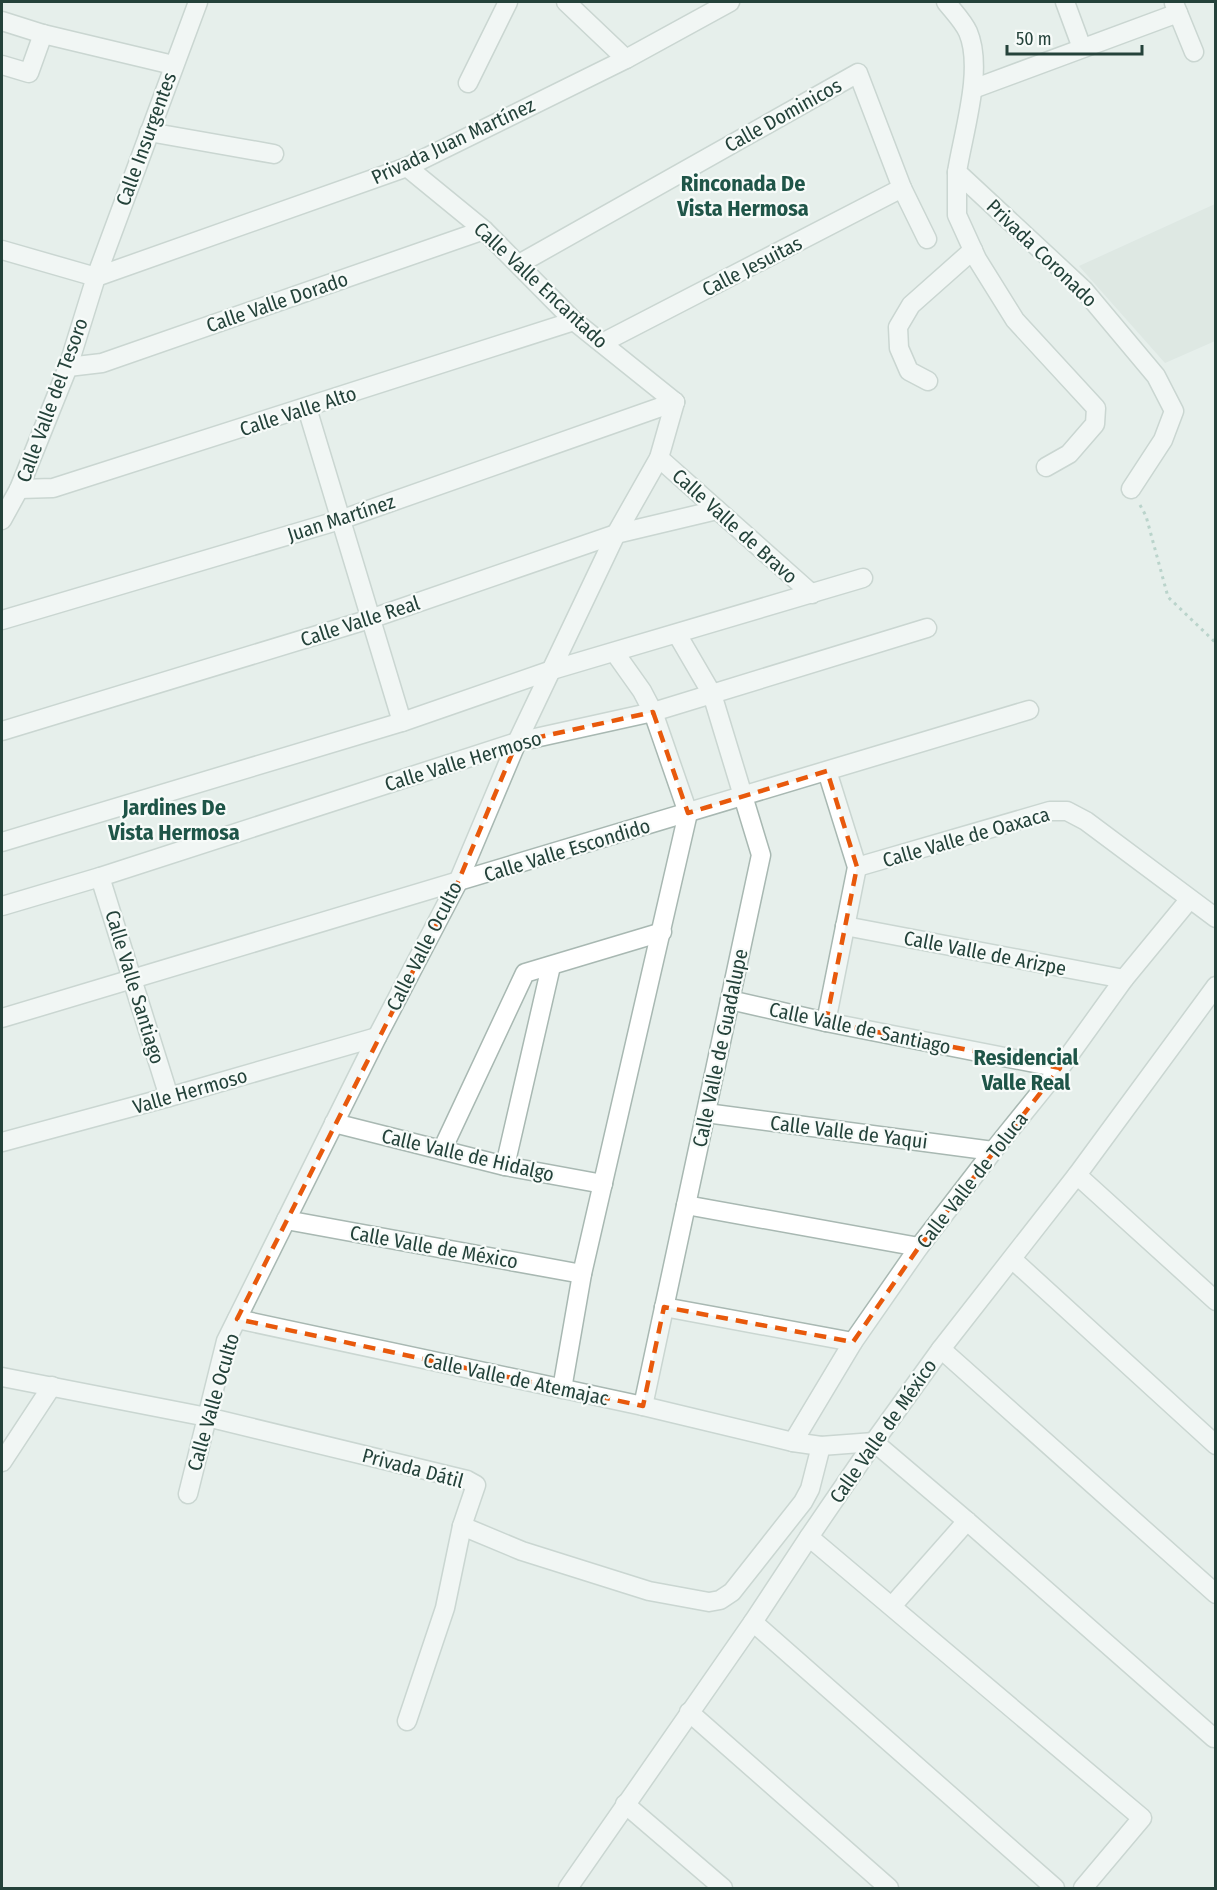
<svg xmlns="http://www.w3.org/2000/svg" width="1217" height="1890" viewBox="0 0 1217 1890" font-family="'Fira Sans Condensed',sans-serif">
	<rect width="100%" height="100%" fill="#e6efeb"/>
	<path fill="#d4dfda" d="M1215,204V341L1165,363L1079,266Z"/>
	<g fill="none" stroke-linecap="round" stroke-linejoin="round">
		<g stroke="#a8b8b2" stroke-width="21">
			<g id="minor">
				<path d="M566,2L626,59"/>
				<path d="M946,2C953,11 963,21 968,32C984,69 963,133 957,172L1084,290L1156,376L1174,411L1163,440L1131,489"/>
				<path d="M1065,2L1082,48"/>
				<path d="M1174,3L1194,52"/>
				<path d="M2,21L43,34L173,65"/>
				<path d="M2,65L29,73L43,34"/>
				<path d="M468,83L508,2"/>
				<path d="M973,89L1178,13"/>
				<path d="M149,132L274,154"/>
				<path d="M407,167L484,230L574,321L675,402"/>
				<path d="M957,172V215L977,259L1015,320L1096,408L1095,424L1069,454L1046,467"/>
				<path d="M2,250L96,277"/>
				<path d="M519,264L858,73L902,188L927,239"/>
				<path d="M96,277L407,167L626,59L730,2"/>
				<path d="M602,343L902,188"/>
				<path d="M68,367L102,363L484,230"/>
				<path d="M928,381L909,371L899,348L898,327L911,305L973,250"/>
				<path d="M307,408L402,722"/>
				<path d="M659,458L812,594"/>
				<path d="M19,489L53,488L574,321"/>
				<path d="M2,520L19,489L68,367L96,277L198,2"/>
				<path d="M2,620L340,520L675,402"/>
				<path d="M2,731L370,619L616,534L717,510"/>
				<path d="M2,842L402,722L552,670L863,578"/>
				<path d="M857,867L1050,811H1067L1086,821L1216,918"/>
				<path d="M100,877L169,1097"/>
				<path d="M2,906L100,877L517,742L653,712L927,628"/>
				<path d="M845,926L1124,979"/>
				<path d="M730,1000L826,1022L1060,1068"/>
				<path d="M2,1018L1029,710"/>
				<path d="M826,1022L857,867L827,771"/>
				<path d="M706,1113L993,1151"/>
				<path d="M334,1123L505,1166L603,1184"/>
				<path d="M2,1142L169,1097L377,1037"/>
				<path d="M442,1150L525,973L662,932"/>
				<path d="M505,1166L551,966"/>
				<path d="M1077,1175L1216,1301"/>
				<path d="M686,1205L919,1247"/>
				<path d="M286,1220L582,1274"/>
				<path d="M1012,1259L1216,1445"/>
				<path d="M664,1307L853,1342"/>
				<path d="M237,1319L643,1406L793,1442L821,1446L874,1442L967,1521L1214,1738L1216,1736"/>
				<path d="M941,1349L1216,1594"/>
				<path d="M2,1377L207,1417L467,1480L476,1485L462,1526L522,1551L649,1591L709,1602L720,1600L732,1592L803,1502L810,1489L821,1446"/>
				<path d="M562,1389L582,1274L688,813L653,712L642,691L615,653"/>
				<path d="M643,1406L761,855L712,694L677,634"/>
				<path d="M793,1442L853,1342L919,1247L993,1151L1060,1068L1124,979L1189,900"/>
				<path d="M2,1462L52,1386"/>
				<path d="M188,1494L226,1341L377,1037L458,882L517,742L616,534L659,458L675,402"/>
				<path d="M809,1537L1142,1818L1083,1888"/>
				<path d="M892,1606L967,1521"/>
				<path d="M753,1622L1055,1888"/>
				<path d="M689,1712L889,1888"/>
				<path d="M407,1721L445,1608L462,1526"/>
				<path d="M625,1804L723,1888"/>
				<path d="M568,1888L753,1622L809,1537L874,1442L941,1349L1077,1175L1216,986"/>
			</g>
		</g>
		<path stroke="#86b3a5" stroke-width="3" stroke-dasharray="3 4.5" stroke-linecap="butt" d="M1140,505L1146,516L1168,597L1216,643"/>
		<use href="#minor" stroke="#fff" stroke-width="18"/>
	</g>
	<path d="M0 0H1217V1890H0ZM653,712L688,813L827,771L857,867L826,1022L1060,1068L919,1247L853,1342L664,1307L643,1406L237,1319L458,882L517,742Z" fill="#e6efeb" fill-opacity=".55" fill-rule="evenodd"/>
	<path fill="none" stroke="#e8590c" stroke-width="4.5" stroke-dasharray="12 8" stroke-linejoin="round" d="M653,712L688,813L827,771L857,867L826,1022L1060,1068L919,1247L853,1342L664,1307L643,1406L237,1319L458,882L517,742Z"/>
	<g text-anchor="middle" stroke-width="4.5" stroke-linejoin="round" paint-order="stroke">
		<g font-size="20" fill="#24423a" stroke="#f7fbf9">
			<text transform="translate(783 115) rotate(-29)" y="7">Calle Dominicos</text>
			<text transform="translate(146 139) rotate(-70)" y="7">Calle Insurgentes</text>
			<text transform="translate(453 141) rotate(-25)" y="7">Privada Juan Martínez</text>
			<text transform="translate(1042 253) rotate(44)" y="7">Privada Coronado</text>
			<text transform="translate(752 266) rotate(-27)" y="7">Calle Jesuitas</text>
			<text transform="translate(541 285) rotate(43)" y="7">Calle Valle Encantado</text>
			<text transform="translate(277 302) rotate(-19)" y="7">Calle Valle Dorado</text>
			<text transform="translate(52 400) rotate(-70)" y="7">Calle Valle del Tesoro</text>
			<text transform="translate(298 411) rotate(-18)" y="7">Calle Valle Alto</text>
			<text transform="translate(341 518) rotate(-18)" y="7">Juan Martínez</text>
			<text transform="translate(735 526) rotate(42)" y="7">Calle Valle de Bravo</text>
			<text transform="translate(360 621) rotate(-18)" y="7">Calle Valle Real</text>
			<text transform="translate(463 761) rotate(-17)" y="7">Calle Valle Hermoso</text>
			<text transform="translate(966 837) rotate(-16)" y="7">Calle Valle de Oaxaca</text>
			<text transform="translate(567 850) rotate(-17)" y="7">Calle Valle Escondido</text>
			<text transform="translate(424 946) rotate(-63)" y="7">Calle Valle Oculto</text>
			<text transform="translate(985 953) rotate(11)" y="7">Calle Valle de Arizpe</text>
			<text transform="translate(135 987) rotate(73)" y="7">Calle Valle Santiago</text>
			<text transform="translate(860 1028) rotate(12)" y="7">Calle Valle de Santiago</text>
			<text transform="translate(720 1048) rotate(-78)" y="7">Calle Valle de Guadalupe</text>
			<text transform="translate(190 1091) rotate(-16)" y="7">Valle Hermoso</text>
			<text transform="translate(849 1132) rotate(7)" y="7">Calle Valle de Yaqui</text>
			<text transform="translate(468 1155) rotate(13)" y="7">Calle Valle de Hidalgo</text>
			<text transform="translate(972 1180) rotate(-52)" y="7">Calle Valle de Toluca</text>
			<text transform="translate(434 1247) rotate(10)" y="7">Calle Valle de México</text>
			<text transform="translate(516 1379) rotate(12)" y="7">Calle Valle de Atemajac</text>
			<text transform="translate(213 1402) rotate(-74)" y="7">Calle Valle Oculto</text>
			<text transform="translate(883 1431) rotate(-55)" y="7">Calle Valle de México</text>
			<text transform="translate(413 1468) rotate(15)" y="7">Privada Dátil</text>
		</g>
		<g font-size="22" font-weight="bold" fill="#1f5548" stroke="#f7fbf9">
			<text x="743" y="191">Rinconada De<tspan x="743" dy="25">Vista Hermosa</tspan></text>
			<text x="174" y="815">Jardines De<tspan x="174" dy="25">Vista Hermosa</tspan></text>
			<text x="1026" y="1065">Residencial<tspan x="1026" dy="25">Valle Real</tspan></text>
		</g>
	</g>
	<rect width="1217" height="1890" fill="none" stroke="#24423a" stroke-width="6"/>
	<path d="M1007 45v9h135v-9" fill="none" stroke="#24423a" stroke-width="3"/>
	<text x="1016" y="45" font-size="18" fill="#24423a" stroke="#f7fbf9" stroke-width="4.5" paint-order="stroke">50 m</text>
</svg>
